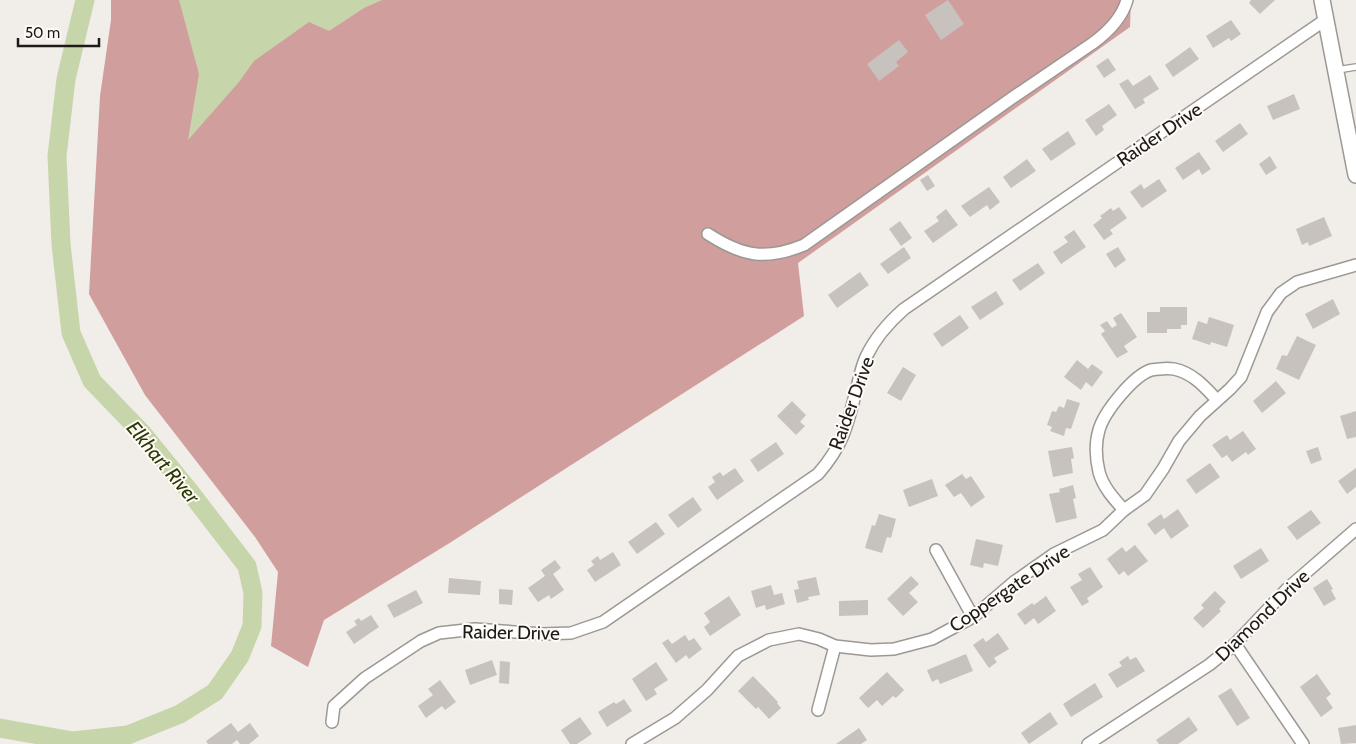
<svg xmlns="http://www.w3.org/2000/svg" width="1356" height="744" viewBox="0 0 1356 744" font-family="Cabin,sans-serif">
	<rect width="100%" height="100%" fill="#f1ede8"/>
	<path fill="#d19e9e" d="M111,0H1131L1130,27L798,263L804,316L448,544L324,620L308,667L271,646L278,572L255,537L145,395L89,294L100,96L111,20Z"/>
	<path fill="#c7d5aa" d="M179,0H382L364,8L329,31L309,22L254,61L239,82L188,140L199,74Z"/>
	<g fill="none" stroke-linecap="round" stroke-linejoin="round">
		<path stroke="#c7d5aa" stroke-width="19" d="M0,728L73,741L128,735L180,714L215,692L240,656L252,626L253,593L247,566L190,492L142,433L92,381L71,333L61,244L57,156L66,79L85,0"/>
	</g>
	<g fill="#c8c2bf">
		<path d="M948,0L964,24L941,40L925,15Z"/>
		<path d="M1251,0H1275L1260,14L1249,3Z"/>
		<path d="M1231,20L1241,34L1231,41L1229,38L1213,48L1206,36Z"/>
		<path d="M899,40L908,52L896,62L899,66L879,81L867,64Z"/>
		<path d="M1190,47L1199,59L1173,77L1165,65Z"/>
		<path d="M1108,58L1116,70L1104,78L1096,66Z"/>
		<path d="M1150,75L1159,89L1143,99L1145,103L1135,109L1119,84L1128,79L1133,86Z"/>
		<path d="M1294,94L1300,109L1273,120L1267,106Z"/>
		<path d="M1109,104L1117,115L1102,126L1104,130L1096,136L1085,120Z"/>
		<path d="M1240,123L1248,134L1223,152L1215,141Z"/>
		<path d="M1068,131L1076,144L1051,161L1042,149Z"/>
		<path d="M1199,152L1211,169L1202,175L1199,169L1183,180L1175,168Z"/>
		<path d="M1270,156L1277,168L1266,175L1259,164Z"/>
		<path d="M1027,159L1036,171L1011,188L1003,177Z"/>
		<path d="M928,175L935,186L927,191L920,180Z"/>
		<path d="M1159,179L1167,191L1142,208L1130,192L1141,184L1144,189Z"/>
		<path d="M989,187L1000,202L990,210L987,205L970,217L961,206Z"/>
		<path d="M1119,207L1127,218L1110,230L1113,234L1104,240L1093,225L1102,218L1100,216L1111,208L1113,211Z"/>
		<path d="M946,209L958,225L933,243L924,231L939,221L936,217Z"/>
		<path d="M1324,217L1332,236L1309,246L1308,242L1302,245L1296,229Z"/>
		<path d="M900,221L912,238L901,246L889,229Z"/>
		<path d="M1074,230L1086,247L1061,264L1053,252L1068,242L1064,237Z"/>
		<path d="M904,247L911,258L888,274L880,264Z"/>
		<path d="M1118,247L1126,260L1115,268L1106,254Z"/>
		<path d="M1038,263L1045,273L1020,291L1012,280Z"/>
		<path d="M860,272L869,285L837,308L828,295Z"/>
		<path d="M996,291L1004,304L980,320L971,307Z"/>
		<path d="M1333,299L1340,314L1313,329L1305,314Z"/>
		<path d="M1160,307H1187V325H1181V329H1167V333H1147V312H1160Z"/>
		<path d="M1121,313L1137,337L1124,346L1128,352L1117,358L1101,334L1105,331L1100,325L1107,321L1112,328L1117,325L1113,318Z"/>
		<path d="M960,315L969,328L942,347L933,334Z"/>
		<path d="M1209,317L1234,325L1227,347L1211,342L1210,345L1192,339L1198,321L1207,324Z"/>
		<path d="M1297,336L1316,345L1299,380L1276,369L1282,355L1287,356Z"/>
		<path d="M1077,360L1088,369L1092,364L1103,372L1092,387L1086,382L1081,390L1064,377Z"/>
		<path d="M903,367L916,375L901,401L887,393Z"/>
		<path d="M1276,381L1286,393L1262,413L1253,401Z"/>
		<path d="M1067,399L1080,403L1071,429L1066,428L1064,436L1050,431L1052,427L1047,425L1052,411L1056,412L1059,406L1064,408Z"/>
		<path d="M792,401L806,415L800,422L805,426L796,435L777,416Z"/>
		<path d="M1356,411V437L1347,439L1340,416Z"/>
		<path d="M1243,431L1256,449L1248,455L1246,452L1232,462L1227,455L1222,458L1212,445L1227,435L1230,440Z"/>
		<path d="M776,442L784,454L758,472L750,460Z"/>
		<path d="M1072,447L1074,458L1071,459L1073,473L1053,477L1048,451Z"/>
		<path d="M1318,447L1322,460L1311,464L1306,451Z"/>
		<path d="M1210,463L1220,477L1196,494L1186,480Z"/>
		<path d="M735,468L744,481L717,500L708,487L715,482L712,477L720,472L723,476Z"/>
		<path d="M1356,468V487L1347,494L1338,481Z"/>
		<path d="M962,474L966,479L971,476L985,497L971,507L961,493L954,497L945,485Z"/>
		<path d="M932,479L938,496L909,507L903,490Z"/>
		<path d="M1073,485L1076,498L1073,499L1077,518L1056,523L1049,494L1060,492L1059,489Z"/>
		<path d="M693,497L702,510L678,528L668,515Z"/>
		<path d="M1178,509L1189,526L1171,539L1164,528L1155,535L1147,524L1161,514L1164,519Z"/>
		<path d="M1311,510L1321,523L1297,540L1287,527Z"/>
		<path d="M879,514L896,519L891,538L887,537L882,553L865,548L872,525L875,526Z"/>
		<path d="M656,522L665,534L637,554L628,542Z"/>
		<path d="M976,539L1003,545L998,566L984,563L983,568L970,565Z"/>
		<path d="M1135,545L1148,561L1128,576L1124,571L1119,575L1107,559L1122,547L1126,552Z"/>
		<path d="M1261,548L1269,561L1241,579L1233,566Z"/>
		<path d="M613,552L621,565L595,582L587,570L594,565L591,561L598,556L600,560Z"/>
		<path d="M555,560L561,568L553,574L564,590L551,599L549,595L538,602L528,588L545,576L541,570Z"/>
		<path d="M1090,567L1103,587L1087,598L1089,602L1082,606L1070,587L1082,580L1078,574Z"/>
		<path d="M911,576L919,584L909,593L918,602L903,616L887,599Z"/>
		<path d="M816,577L820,595L808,597L809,600L797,603L794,590L799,589L797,581Z"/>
		<path d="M449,578L481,581L480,595L448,593Z"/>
		<path d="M1327,579L1333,589L1331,590L1336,599L1324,606L1313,588Z"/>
		<path d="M771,585L774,595L782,593L785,604L766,610L765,605L756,608L751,591Z"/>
		<path d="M499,589L513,590L512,605L499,604Z"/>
		<path d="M416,590L423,603L394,618L387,605Z"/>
		<path d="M1215,591L1226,602L1219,609L1221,611L1203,628L1193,618L1204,608L1201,605Z"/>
		<path d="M729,596L741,615L710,636L704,627L710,622L704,613Z"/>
		<path d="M1046,596L1056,611L1038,624L1034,618L1025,625L1017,614L1032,603L1034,605Z"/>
		<path d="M868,600V615L839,616V601Z"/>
		<path d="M371,615L379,627L354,644L346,632L357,625L354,621L359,618L361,621Z"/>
		<path d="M998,633L1009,649L994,658L997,662L989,668L973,645L983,638L986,642Z"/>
		<path d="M685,635L689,641L694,638L702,649L689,659L686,655L676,663L662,643L668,639L672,644Z"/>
		<path d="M966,654L973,671L940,684L938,679L932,682L927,670Z"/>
		<path d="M1128,656L1130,660L1136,657L1145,671L1117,688L1108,674L1122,666L1119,662Z"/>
		<path d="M492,660L497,675L470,685L465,670Z"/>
		<path d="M500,661L510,662L509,684L499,683Z"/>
		<path d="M656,662L668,680L654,689L657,694L646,701L632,679Z"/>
		<path d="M887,672L904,690L896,698L893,696L882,706L877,700L868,708L859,698Z"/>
		<path d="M1317,674L1331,694L1326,698L1333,708L1321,717L1300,687Z"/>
		<path d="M753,676L778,702L777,703L781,708L769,719L758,707L756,709L738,691Z"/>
		<path d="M440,680L456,702L445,710L442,706L426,718L418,706L433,695L428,689Z"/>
		<path d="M1095,683L1103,697L1071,717L1063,704Z"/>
		<path d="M1231,688L1250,718L1237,726L1218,696Z"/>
		<path d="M624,699L632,711L607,727L598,712L614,702L616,704Z"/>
		<path d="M1050,712L1058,724L1029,744L1021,733Z"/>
		<path d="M580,717L592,734L577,744H570L561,730Z"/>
		<path d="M1189,717L1198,730L1178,744H1159L1156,740Z"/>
		<path d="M231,723L238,732L250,723L259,736L249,744H240L237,740L232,744H208L206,741Z"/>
		<path d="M1356,725V743L1341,744L1338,728Z"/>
		<path d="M859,728L867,740L861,744H836Z"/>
	</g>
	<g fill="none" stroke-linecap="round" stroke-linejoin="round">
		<g stroke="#9c9894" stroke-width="8">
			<path id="lane" d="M1337,70L1356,67"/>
		</g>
		<g stroke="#9c9894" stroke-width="14">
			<g id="street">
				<path d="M708,234C742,256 765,261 804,245L1012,98L1093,43C1108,32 1122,18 1127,0"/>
				<path d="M1124,510C1114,499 1103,487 1099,472C1096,459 1095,443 1099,430C1104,412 1133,376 1151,370C1157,369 1169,368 1174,369C1193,373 1205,387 1217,400"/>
				<path d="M936,550L973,617"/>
				<path d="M1235,644L1303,744"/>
				<path d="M818,710L835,646"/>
				<path d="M332,722L334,706L365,678L421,641L439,633L475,629L543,634L571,633L603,622L818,474C843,445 847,427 856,391C859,380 861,368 866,357C875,338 888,323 904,309L1325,20"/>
				<path d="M632,744L675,718L707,690L738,656L769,640L799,634L819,639L835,646L871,650L894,649L932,639L973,617L1014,582L1054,554L1103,530L1124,510L1145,495L1163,469L1179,441L1200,416L1230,389L1241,377L1267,312L1281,293L1297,282L1356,265"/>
				<path d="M1088,744L1209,665L1235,644L1287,589L1356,529"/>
			</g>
		</g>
		<g stroke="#9c9894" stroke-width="18">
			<path id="secondary" d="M1322,0L1356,175"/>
		</g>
		<use href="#lane" stroke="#fff" stroke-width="5.5"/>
		<use href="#street" stroke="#fff" stroke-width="11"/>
		<use href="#secondary" stroke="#fff" stroke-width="15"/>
	</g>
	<g text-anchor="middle" stroke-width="4" stroke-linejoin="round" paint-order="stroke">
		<g font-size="19" fill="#1d1b1a" stroke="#fefaf5">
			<text transform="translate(1159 134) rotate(-34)" y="7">Raider Drive</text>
			<text transform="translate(851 403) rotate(-70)" y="7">Raider Drive</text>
			<text transform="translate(1009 588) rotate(-34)" y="7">Coppergate Drive</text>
			<text transform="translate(1262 615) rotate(-44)" y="7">Diamond Drive</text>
			<text transform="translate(511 632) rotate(1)" y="7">Raider Drive</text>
		</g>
		<g font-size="20" font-style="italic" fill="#2b3806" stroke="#fefaf5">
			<text transform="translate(163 462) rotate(50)" y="7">Elkhart River</text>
		</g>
	</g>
	<path d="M18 38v8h81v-8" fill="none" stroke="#1d1b1a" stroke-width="2.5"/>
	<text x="25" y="38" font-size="15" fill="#1d1b1a" stroke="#fefaf5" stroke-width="4" paint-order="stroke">50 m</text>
</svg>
